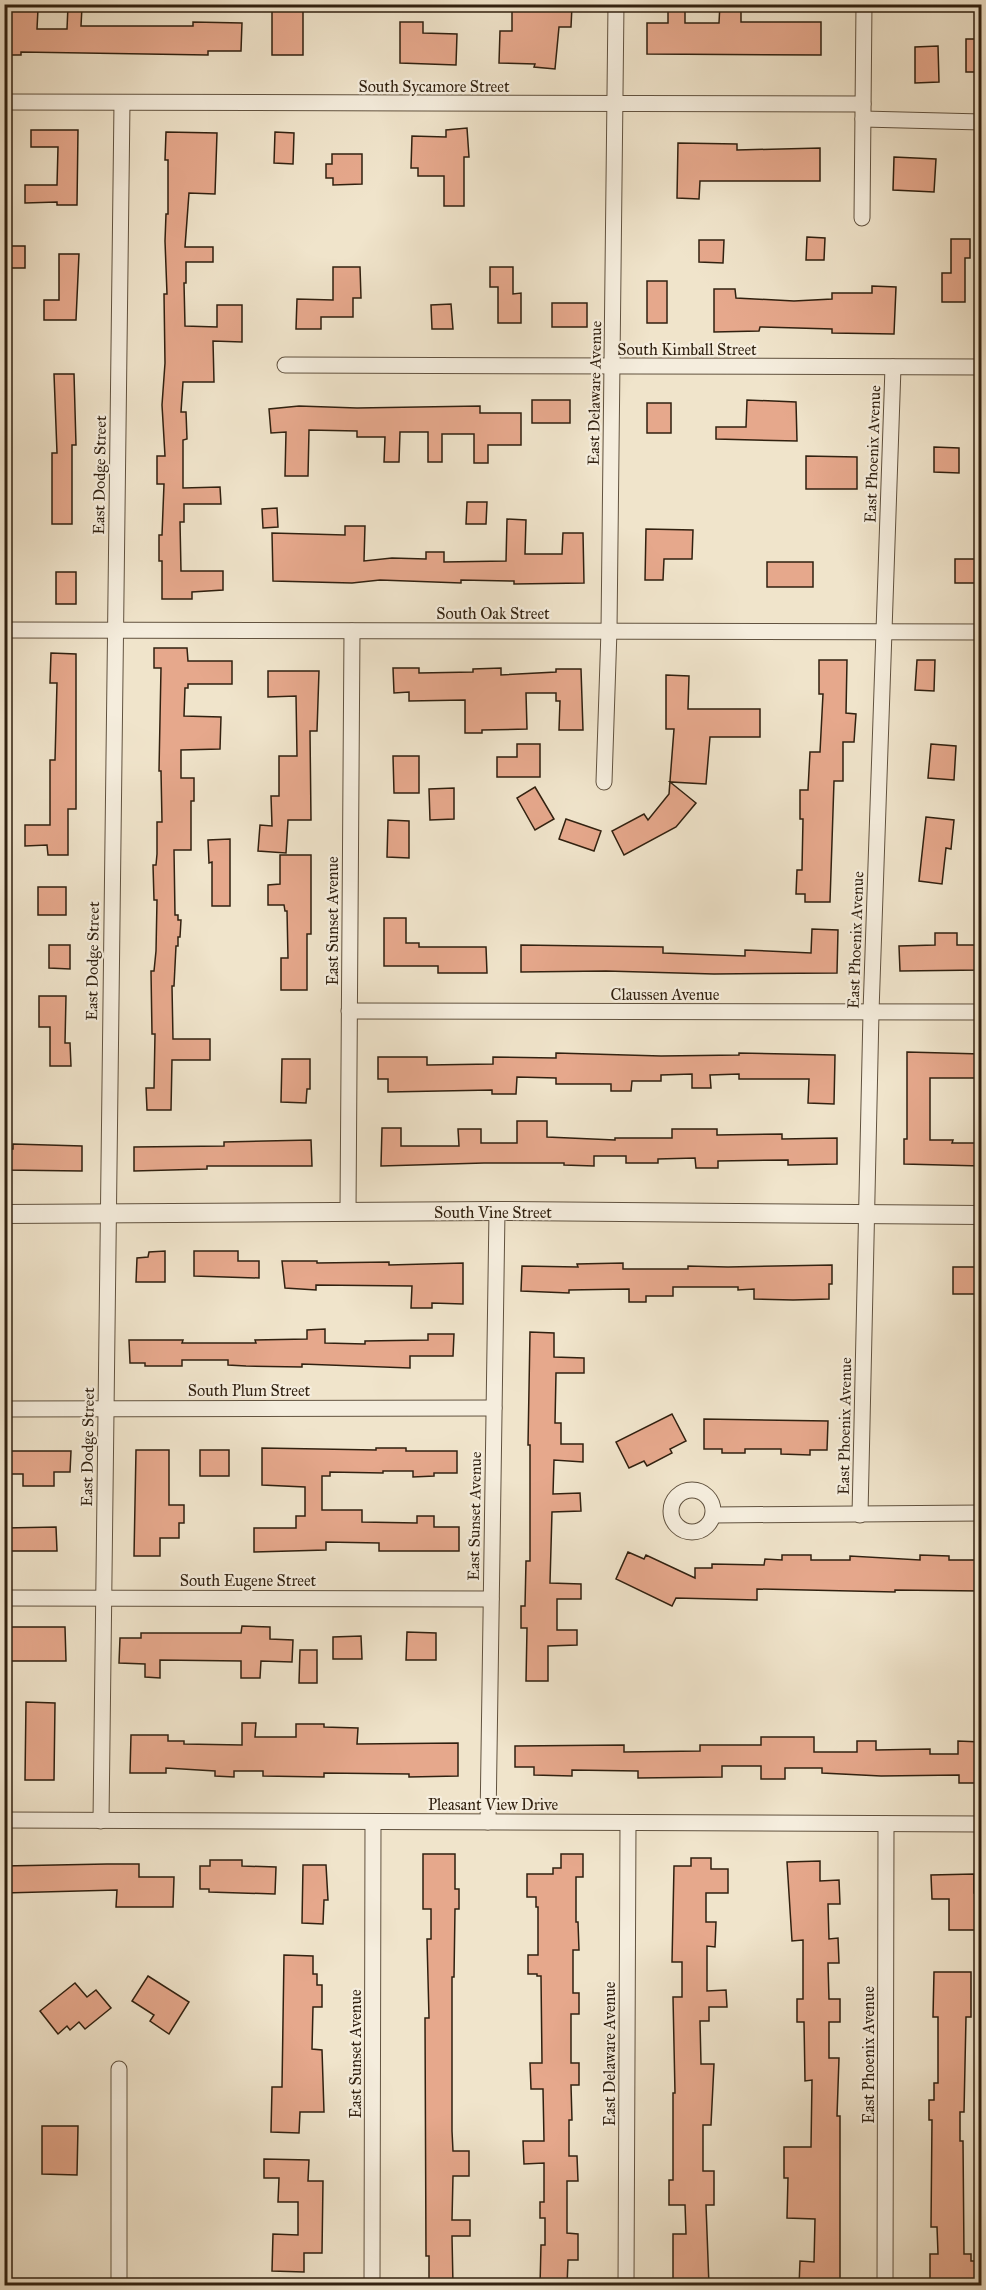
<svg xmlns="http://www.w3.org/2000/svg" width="986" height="2290" viewBox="0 0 986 2290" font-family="'IM FELL Great Primer',serif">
	<rect width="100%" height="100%" fill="#f0e4cb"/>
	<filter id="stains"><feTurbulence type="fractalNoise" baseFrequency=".00333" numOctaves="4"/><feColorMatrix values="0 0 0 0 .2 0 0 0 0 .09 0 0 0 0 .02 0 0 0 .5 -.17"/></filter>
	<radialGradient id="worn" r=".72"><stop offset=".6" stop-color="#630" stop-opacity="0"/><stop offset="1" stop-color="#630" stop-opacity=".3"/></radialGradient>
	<g fill="#e6a88c" stroke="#312110" stroke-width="1.5">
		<rect x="272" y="4" width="31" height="51"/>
		<path d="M512,4L572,6L571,27H559L555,69L534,67L535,64L499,63L500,31H512Z"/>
		<path d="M720,4H741V22H821V55L647,54V23H668V5H685V23H719Z"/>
		<path d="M68,6L82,7L81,26H193V22L242,23L241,51H208V55L21,52V55H4V8L38,9L37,29H67Z"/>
		<path d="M400,22H423V33L457,34L456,65L400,63Z"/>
		<rect x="966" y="39" width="15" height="33"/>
		<path d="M938,46L939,82L915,83V47Z"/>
		<path d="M467,128L469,157H464V206H444V176H418V168H411L412,136L446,137V130Z"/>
		<path d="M31,130H78L77,205H57V202L25,203V185H57L58,147H31Z"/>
		<path d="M166,132L217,133L215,194L189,193L185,247H213V262H186V283H184L185,326L217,327V305H242V342L213,341L214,382H183L181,412H186L187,439L183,440V488L220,487L221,504H184V522H180L181,571H223V590L192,592V599H162V561H159V535H162L164,484H157V456H165L162,405L165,363L164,294H167L165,241L166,214H168V160H165Z"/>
		<path d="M275,132L294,133L293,164L274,163Z"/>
		<path d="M678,143L737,144V150L820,148V181H700L699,199L677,198Z"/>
		<path d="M332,154H362V184L333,185V178H326V164H332Z"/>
		<path d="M894,157L936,159L934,192L893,190Z"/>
		<path d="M807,237L825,238L824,260H806Z"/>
		<path d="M951,239H970V258H965V302H942V273H951Z"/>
		<path d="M699,240H724L723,263L699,262Z"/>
		<rect x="10" y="246" width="15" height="22"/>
		<path d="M59,254H79L76,320H44V300H59Z"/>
		<path d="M333,267H360L361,298H353V317H321V329H296L297,299L333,300Z"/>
		<path d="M490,267H513V294L521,293V323H498V287H490Z"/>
		<rect x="647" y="281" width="20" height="42"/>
		<path d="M872,286L896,287L894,334L832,333V329L760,327L759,331L714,332V289H735L736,298L794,301L832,299V293H872Z"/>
		<rect x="552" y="303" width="35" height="24"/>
		<path d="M451,304L453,329H432L431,305Z"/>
		<path d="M54,374H74L76,445H72V524H52V453H57Z"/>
		<rect x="532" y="400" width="38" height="23"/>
		<path d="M747,400L796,402L797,441L716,439V427H746Z"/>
		<rect x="647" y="403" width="24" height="30"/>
		<path d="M299,406L357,408L480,406V413H521V445H488V463H474V434H442V462H428V432H400L399,462H384L385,437H357V431L309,430L308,476H285L286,432L271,433L269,409Z"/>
		<path d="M934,447L959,448V473L934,472Z"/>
		<path d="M806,456L857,457V489H806Z"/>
		<path d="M467,502H487L486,524H466Z"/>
		<path d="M277,508L278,527L263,528L262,509Z"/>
		<path d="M507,519L526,520L525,554H562L563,533H583L584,583L514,584V581L461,580V583L380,580L352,583L273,581L272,533L345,535V526H365L364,561L392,558L426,559V552H444V562L506,561Z"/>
		<path d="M646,529L693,530L692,559H664L663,580H645Z"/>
		<rect x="955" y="559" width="26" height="24"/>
		<rect x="767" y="562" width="46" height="25"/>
		<rect x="56" y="572" width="20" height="32"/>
		<path d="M154,648H187L188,661H232V684H188V688H185L184,716L221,717L220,749L181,750V778H194V801H191V850H174L175,915H178V920H181L180,937H178V946H176L174,986H172L173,1039H210V1060H172L171,1110H147L146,1088H154L155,1034H152L151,971H154L156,951L157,900H154L153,865H156L157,854V822H162L161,771H159L161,668H154Z"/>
		<path d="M51,653L76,654V809H68V855H48L47,845L25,846V825H50V760H55L57,683H50Z"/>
		<path d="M819,660H847L846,713L856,714L854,742H843V781H834L830,902H805V894H796L797,870H802L803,819H800V790H808L810,752H820L823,694H819Z"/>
		<path d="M917,660H935L934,691L915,690Z"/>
		<path d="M393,668H419V673L473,672V669L501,668V675L556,672V669H581L583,730H559L560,701H556V693H526L527,729L482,730V733H465V700L409,701V692L394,693Z"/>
		<path d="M268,671H319L317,731H310L311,820H288L286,853L258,851L260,825L272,826L271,796H279V756H297L296,696L268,697Z"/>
		<path d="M666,675L689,676L688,709H760V737H710L706,784L670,782L696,803L676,827L624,855L612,831L644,814L648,820L669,794L674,729H666Z"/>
		<path d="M517,744H540V777H497V757H517Z"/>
		<path d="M931,744L956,746L954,780L928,778Z"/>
		<path d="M393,756H419V793H394Z"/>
		<path d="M535,787L554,819L535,830L517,798Z"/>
		<path d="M454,788V819L430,820L429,789Z"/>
		<path d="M926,817L954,820L951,849L946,848L942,884L919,881Z"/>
		<path d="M566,819L601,831L594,851L559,839Z"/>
		<path d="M388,820L409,821V858L387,857Z"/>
		<path d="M230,839V906H212V862L209,863L208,840Z"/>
		<path d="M280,855H311V934H307V990H281V958H288L287,911H285L284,905H268V885L280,884Z"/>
		<rect x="38" y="887" width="28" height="28"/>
		<path d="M384,918H406V943H419V947H486L487,973H438V966H384Z"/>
		<path d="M812,929L838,930L837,973L714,974L606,971L521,972V945L663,947V953L745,956V950L811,953Z"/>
		<path d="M935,933H957V945H981V970L900,971L899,946L935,945Z"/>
		<path d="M49,945H70V969L49,968Z"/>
		<path d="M39,996H66L65,1043H70L71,1066H50V1027H39Z"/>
		<path d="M907,1052L981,1054V1078H930V1140H953L952,1143H981V1166L904,1164V1139H907Z"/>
		<path d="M556,1053L661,1056L739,1055V1053L835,1055L834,1104L808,1103L809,1079H739V1074L710,1075L711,1088H692V1074L661,1075V1081H632L631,1091H611V1084H556V1078L517,1077L516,1094H492V1090L388,1092V1079H378V1057H427V1065L493,1064V1057L556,1058Z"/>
		<path d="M282,1059H310V1089H307L306,1103L281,1102Z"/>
		<path d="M517,1121H547V1137L615,1140V1138H672V1129H717V1135L782,1134V1139L837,1138V1164L788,1165V1160L718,1161V1168H696L695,1158L658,1159V1163H626V1156H594V1166L564,1165V1163H484L381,1166L382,1128H401V1146H459L458,1129H481V1143H517Z"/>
		<path d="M311,1140L312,1166H207V1169L134,1171V1147L224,1146V1142Z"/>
		<path d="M13,1144L82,1146V1171L4,1170V1149H13Z"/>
		<path d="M165,1251V1282H136L137,1258L148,1257L149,1252Z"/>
		<path d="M194,1251H238V1261H259V1278L194,1276Z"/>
		<path d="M282,1261H317V1263L389,1262V1265L463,1263V1304L432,1303V1308H411L412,1286L316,1285V1290L285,1288Z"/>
		<path d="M623,1263V1269H688V1266L728,1267L832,1265V1284H829V1299L793,1300L754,1299V1289L738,1290V1287H673V1296H646V1302H629V1289L569,1290V1293L521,1291L522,1266L578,1267L577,1264Z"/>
		<rect x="953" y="1267" width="28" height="27"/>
		<path d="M325,1329V1343L365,1344V1341L428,1340V1334H454L453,1356H410V1368L302,1364V1367L246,1366L228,1365V1360H182V1366H145V1363H130L129,1340H183L182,1343H256L255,1340L307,1339V1330Z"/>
		<path d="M530,1332L554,1333V1357L584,1358V1373H556L555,1423H561V1444H583V1462L554,1460L553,1494L580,1493L581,1511L552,1512L550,1583L581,1584V1599H557V1630H577V1645L548,1646V1681H526L527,1628H521V1606H525L526,1561H530V1445H528Z"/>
		<path d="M672,1414L686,1441L670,1449L672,1453L647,1466L644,1461L629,1468L616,1442Z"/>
		<path d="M704,1419L828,1421L827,1450H810V1455L781,1454V1449H745V1453H722V1449H704Z"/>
		<path d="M262,1448L376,1450V1448H406V1451H457V1473H434V1476L413,1477V1471H383V1473L330,1472V1476H322V1510H362V1522L417,1523V1516H434V1527H459V1551H379V1543L326,1542V1550L254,1552V1528H296V1516H305V1487L262,1485Z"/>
		<path d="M136,1450H169V1505H184V1523H179V1538H160V1556H134Z"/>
		<rect x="200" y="1450" width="29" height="26"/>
		<path d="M4,1451H71L70,1472H54V1486H23V1474H4Z"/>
		<path d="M56,1527L57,1551H5V1528Z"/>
		<path d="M628,1552L644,1559L646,1555L695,1578V1568H712V1564L764,1565L765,1559L782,1560V1555H811V1560H850V1556L920,1560V1555L949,1556V1560H981V1591L895,1590V1592L757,1589V1600L676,1598L672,1606L616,1579Z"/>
		<path d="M242,1626L270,1627V1639L293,1640L292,1662L261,1661L260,1678H241V1661L160,1660V1678L145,1677V1664L119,1663L120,1638H141V1633H241Z"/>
		<path d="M8,1627H65L66,1661H9Z"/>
		<path d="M407,1632L436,1633V1660H406Z"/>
		<path d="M361,1636L362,1659H333V1637Z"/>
		<path d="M300,1650H317V1683H299Z"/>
		<path d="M26,1702L55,1703L54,1780H25Z"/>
		<path d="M242,1723H256L255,1737H296V1724H324V1727L358,1728L357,1744L458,1743V1776L409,1777V1774L324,1773V1777L263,1776V1771H234V1777L215,1776V1771L166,1768V1773H130L131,1735H168V1741H184V1744L242,1745Z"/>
		<path d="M761,1737H814V1752H857V1741H876V1750L930,1749V1754H958V1741L981,1742V1783H959V1775L881,1776L822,1773V1768H785V1779H761V1766H722V1777L638,1778V1771L572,1770V1776L534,1775V1767H515V1746L624,1745V1752L700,1751V1745H761Z"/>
		<path d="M423,1854H455V1889H459V1909H455L454,1977H452V2131L453,2151H469V2176H453L452,2220H470V2236H452L453,2286H429V2256H426L425,2018H429L427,1939H431V1909H423Z"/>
		<path d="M561,1854H583V1877H576V1922H578L579,1950H573V1993H579V2014H571V2063H579V2085H571L572,2120H569V2156H577L578,2181H567V2233L578,2234V2260H568L567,2286H540L541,2245H545V2218H540V2202H544V2163L524,2164L523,2141H544L543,2089H531L530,2063H542L541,1976H537V1974H528V1955H538V1907H536V1897H527V1874H553V1868H561Z"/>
		<path d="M691,1858H711V1869H728V1893H706V1922H716L715,1947L707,1946V1991L726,1990L727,2007H709V2021H700L701,2064H714L711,2125H703V2171H714V2205H706L709,2286H673V2234H686L685,2205H669V2180H673V2093H675L673,1997H682V1962H672L674,1866H691Z"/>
		<path d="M210,1860H242V1866L276,1867L275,1894L209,1892V1889H200V1866H210Z"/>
		<path d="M820,1861V1881L839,1880L840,1904H828L829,1939L838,1938L839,1963H828L829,1999H840V2022H829V2058H839L837,2116H840V2286H799L800,2261L814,2262L815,2219L787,2218L788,2178H784V2147H811L812,2080L805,2081L804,2022H797V1999H803V1940L792,1941L787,1862Z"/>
		<path d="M107,1864H139V1877H174L173,1907H116L117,1890L4,1893V1866Z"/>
		<path d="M303,1865H326L328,1900H324L323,1924L302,1923Z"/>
		<path d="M974,1874V1893H981V1921H975V1930H949V1899H932L931,1875Z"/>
		<path d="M284,1955L313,1956V1974H317V1985H322V2007H313L312,2049L322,2050L324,2112H300L299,2133L271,2132L272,2087H282Z"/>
		<path d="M934,1972H971V2017H966L964,2112H960V2141H963L964,2254H971V2261H975V2286H937V2279H930V2254H938L937,2227H931L932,2120H929V2100H934V2083H938V2017H933Z"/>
		<path d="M148,1976L189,2002L169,2034L150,2021L154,2015L132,2001Z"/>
		<path d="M75,1983L87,1997L96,1990L111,2008L85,2029L79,2022L70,2030L67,2026L58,2034L40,2011Z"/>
		<path d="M42,2126H78L77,2175L42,2174Z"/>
		<path d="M264,2159L309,2160L308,2181H323L322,2253H304V2272L272,2271L273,2234L298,2235V2202H278L279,2178H264Z"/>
	</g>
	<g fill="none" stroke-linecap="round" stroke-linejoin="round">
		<g stroke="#61523f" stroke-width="17">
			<g id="minor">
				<path d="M4,102L863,104"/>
				<path d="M863,119L982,122"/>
				<path d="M862,218L864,4"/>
				<path d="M285,365L982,367"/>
				<path d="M4,630L982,632"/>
				<path d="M604,782L609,630L616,4"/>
				<path d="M349,1011L982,1012"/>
				<path d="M348,1212L352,631"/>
				<path d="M4,1409L494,1408"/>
				<circle cx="692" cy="1511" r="21"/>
				<path d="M713,1515L982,1513"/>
				<path d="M860,1515L871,1012L893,367"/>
				<path d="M4,1598L491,1599"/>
				<path d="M4,1820L982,1824"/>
				<path d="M101,1821L122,103"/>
				<path d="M488,1822L497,1211"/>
				<path d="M119,2069V2286"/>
				<path d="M372,2286L373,1822"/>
				<path d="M626,2286L628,1823"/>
				<path d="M885,2286L886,1824"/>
			</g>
		</g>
		<g stroke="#61523f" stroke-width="20">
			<path id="tertiary" d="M4,1214L497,1211L982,1215"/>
		</g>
		<use href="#minor" stroke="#f5eddd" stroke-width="15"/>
		<use href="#tertiary" stroke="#f5eddd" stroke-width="18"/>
	</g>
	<g text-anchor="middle" stroke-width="4.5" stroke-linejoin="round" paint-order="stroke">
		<g font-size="16" fill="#312110" stroke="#f5eddd">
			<text x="434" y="92">South Sycamore Street</text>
			<text x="687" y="355">South Kimball Street</text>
			<text transform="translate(594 393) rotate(-89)" y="6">East Delaware Avenue</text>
			<text transform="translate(872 454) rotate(-88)" y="6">East Phoenix Avenue</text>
			<text transform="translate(99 475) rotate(-89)" y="6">East Dodge Street</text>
			<text x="493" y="619">South Oak Street</text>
			<text transform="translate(332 921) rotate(-90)" y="6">East Sunset Avenue</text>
			<text transform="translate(855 940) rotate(-88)" y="6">East Phoenix Avenue</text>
			<text transform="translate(92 961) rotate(-89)" y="6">East Dodge Street</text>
			<text x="665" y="1000">Claussen Avenue</text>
			<text x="493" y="1218">South Vine Street</text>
			<text x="249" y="1396">South Plum Street</text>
			<text transform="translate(844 1426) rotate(-89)" y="6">East Phoenix Avenue</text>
			<text transform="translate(87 1447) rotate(-89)" y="6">East Dodge Street</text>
			<text transform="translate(474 1516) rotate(-89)" y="6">East Sunset Avenue</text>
			<text x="248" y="1586">South Eugene Street</text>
			<text x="493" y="1810">Pleasant View Drive</text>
			<text transform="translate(355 2054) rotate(-90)" y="6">East Sunset Avenue</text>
			<text transform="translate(609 2054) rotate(-90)" y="6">East Delaware Avenue</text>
			<text transform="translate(868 2055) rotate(-90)" y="6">East Phoenix Avenue</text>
		</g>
	</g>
	<rect width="986" height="2290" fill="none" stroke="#f0e4cb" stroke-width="24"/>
	<rect x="6" y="6" width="974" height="2278" fill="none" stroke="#312110" stroke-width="3"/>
	<rect x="12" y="12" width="962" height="2266" fill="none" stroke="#312110" stroke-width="1.5"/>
	<rect width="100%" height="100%" filter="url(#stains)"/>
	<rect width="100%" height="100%" fill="url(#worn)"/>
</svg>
